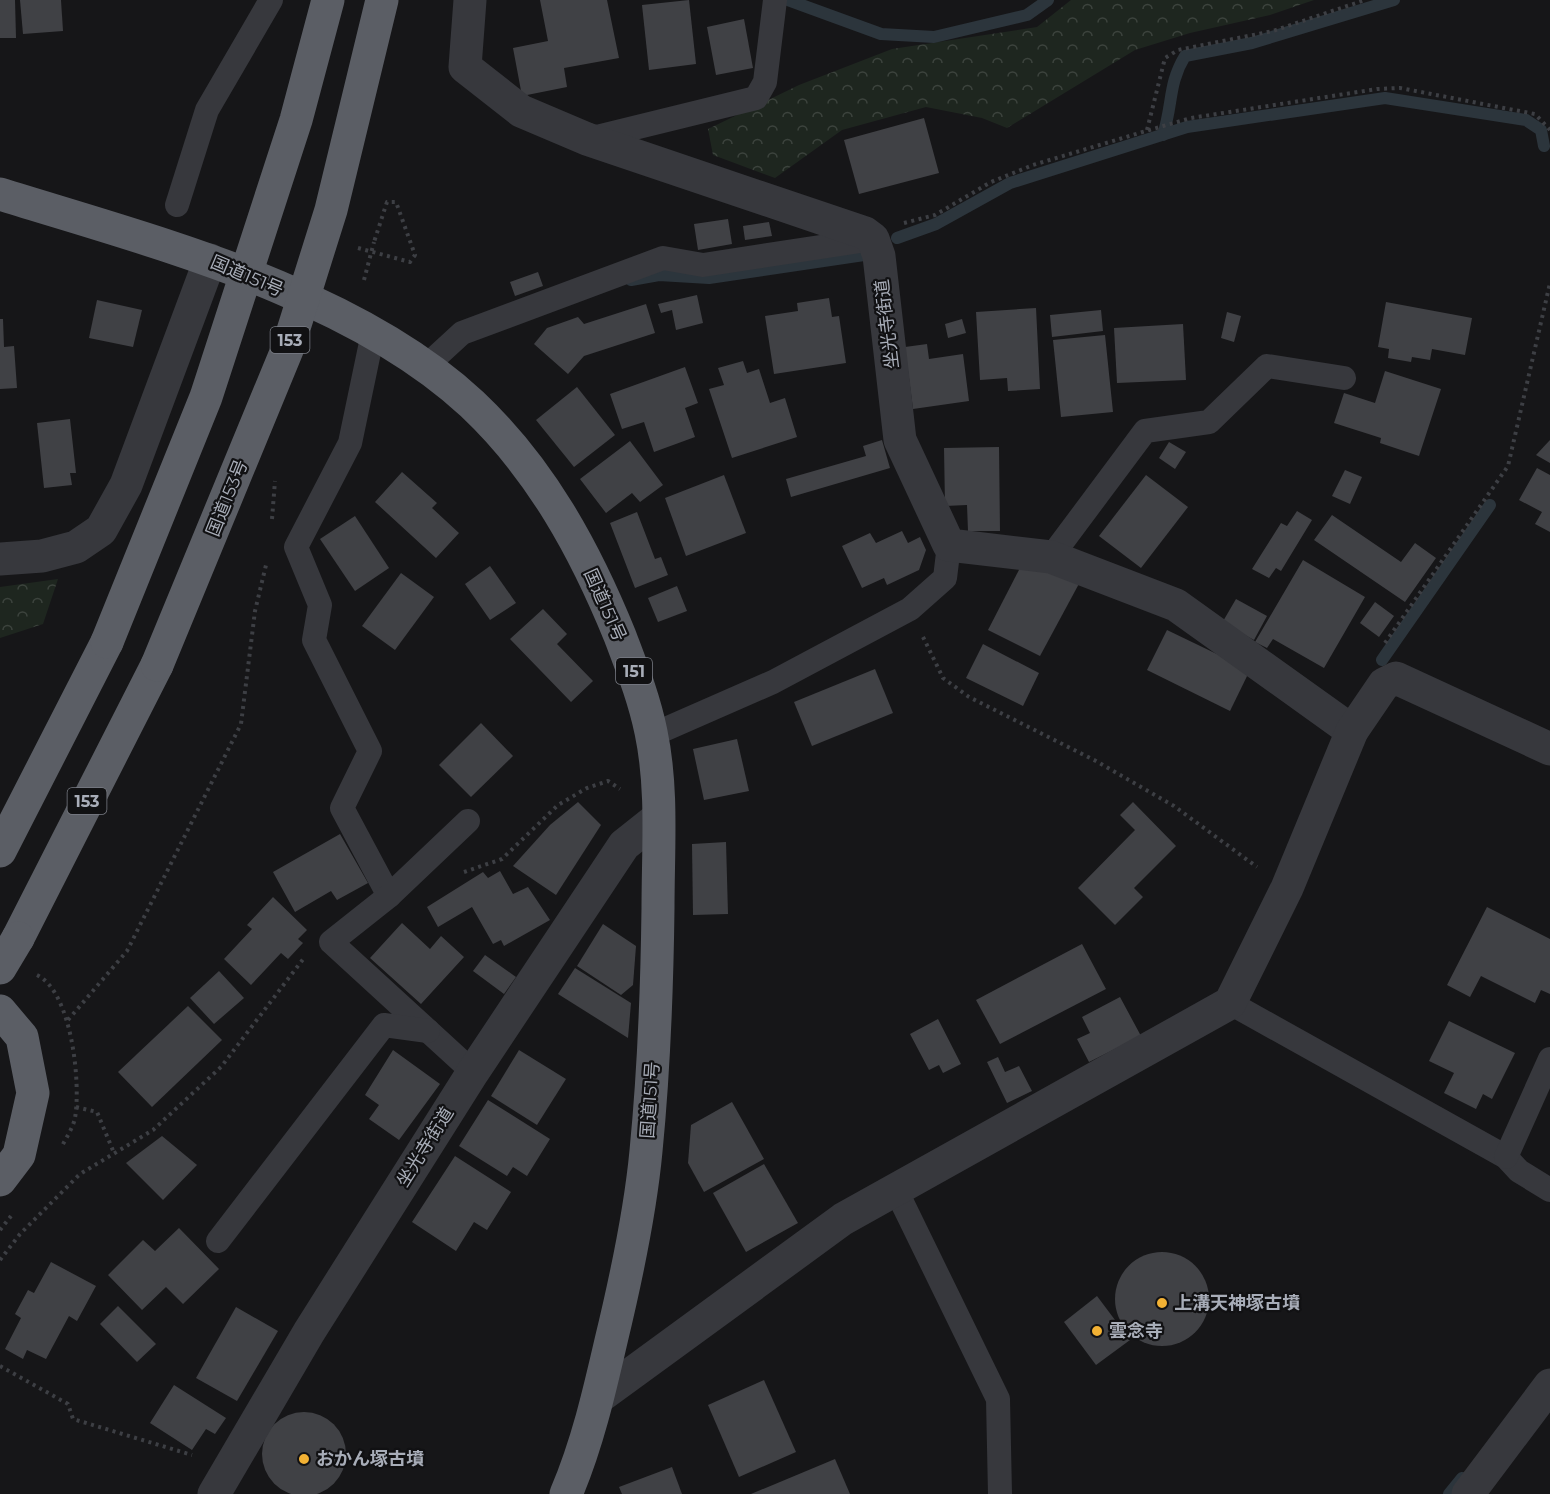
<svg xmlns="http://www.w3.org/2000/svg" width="1550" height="1494" viewBox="0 0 1550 1494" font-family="Montserrat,'Noto Sans JP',sans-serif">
	<defs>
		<pattern id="forest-crowns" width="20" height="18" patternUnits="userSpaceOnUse" patternTransform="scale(1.5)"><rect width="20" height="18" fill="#1e261f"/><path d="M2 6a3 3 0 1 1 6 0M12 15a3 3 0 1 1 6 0" fill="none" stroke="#3c433d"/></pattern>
	</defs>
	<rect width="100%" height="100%" fill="#161618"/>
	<g fill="url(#forest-crowns)">
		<path d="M1071,0H1314L1270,15L1190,33L1135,50L1007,128L982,118L926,107L842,130L775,178L713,155L708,129L799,85L892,49L1037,27Z"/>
		<path d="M58,579L43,624L0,638V587Z"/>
	</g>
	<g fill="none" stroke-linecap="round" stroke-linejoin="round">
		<g stroke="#2c353c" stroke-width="12">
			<path d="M788,0L881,34L934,37L1027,15L1048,0"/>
			<path d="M1163,135C1173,104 1168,84 1185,56L1252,43L1394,0"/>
			<path d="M897,238L936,224L1010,183L1187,127L1385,98L1526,120L1541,130L1544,146"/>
			<path d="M631,280L659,275L709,278L864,255"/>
			<path d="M1382,660L1490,505"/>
			<path d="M1449,1494L1462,1478"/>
		</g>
	</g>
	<g fill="#404145">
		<path d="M0,0H15L16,38H0Z"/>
		<path d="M20,0H61L63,31L23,34Z"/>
		<path d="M540,0H607L619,58L564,68L567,87L522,96L513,48L548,41Z"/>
		<path d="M689,0L696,64L649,70L642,5Z"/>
		<path d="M744,19L753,68L716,75L707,27Z"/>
		<path d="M924,118L939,173L859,194L844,140Z"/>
		<path d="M728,219L732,244L698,250L694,224Z"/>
		<path d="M769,222L772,236L745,240L743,226Z"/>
		<path d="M538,272L543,286L515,296L510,282Z"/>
		<path d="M697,295L703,323L676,330L672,310L661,313L658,304Z"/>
		<path d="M829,298L832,317L839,316L846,363L774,374L765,316L798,311L797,303Z"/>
		<path d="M97,300L142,310L133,347L89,338Z"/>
		<path d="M1386,302L1472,318L1465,355L1432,349L1430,360L1412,357L1411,362L1388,358L1389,349L1378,347Z"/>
		<path d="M646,304L655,333L584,356L568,374L534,344L547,328L578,317L584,324Z"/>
		<path d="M1036,308L1040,389L1008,391L1007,378L980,380L976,312Z"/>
		<path d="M1101,310L1103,331L1052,337L1050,315Z"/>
		<path d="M1227,312L1241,316L1234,342L1221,338Z"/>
		<path d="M0,319H3L4,347L14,346L17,388L0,389Z"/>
		<path d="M962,319L966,333L948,338L945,324Z"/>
		<path d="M1183,324L1186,380L1117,383L1114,328Z"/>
		<path d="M1105,335L1113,412L1061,417L1053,340Z"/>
		<path d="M927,344L929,359L963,354L969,401L913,409L905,347Z"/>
		<path d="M743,361L747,373L759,369L770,403L785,398L797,437L732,458L709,389L724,385L718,368Z"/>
		<path d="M685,367L698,403L685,408L695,437L654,452L644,422L622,429L610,394Z"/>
		<path d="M1385,371L1441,389L1419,456L1380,443L1381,438L1334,423L1344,393L1375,403Z"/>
		<path d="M577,387L615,435L574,467L536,420Z"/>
		<path d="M70,419L76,473H70L72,485L44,488L37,423Z"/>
		<path d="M882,440L890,468L791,497L786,479L866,456L863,446Z"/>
		<path d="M1550,440V463L1536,455Z"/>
		<path d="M630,441L663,485L640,502L632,493L606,513L580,479Z"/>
		<path d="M1169,442L1186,452L1175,469L1159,458Z"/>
		<path d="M999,447L1000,531H968L967,505L945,506L944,448Z"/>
		<path d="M1537,468L1550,475V532L1535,524L1542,512L1519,500Z"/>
		<path d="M1345,470L1362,477L1350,504L1332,496Z"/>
		<path d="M402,472L437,503L432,508L459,533L436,558L375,502Z"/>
		<path d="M724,475L746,533L686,556L665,498Z"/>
		<path d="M1146,475L1188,507L1141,568L1099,536Z"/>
		<path d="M1297,511L1312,520L1281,571L1276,568L1269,578L1252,569L1281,523L1287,526Z"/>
		<path d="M637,512L655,559L661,557L668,575L635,588L610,523Z"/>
		<path d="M1332,515L1401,562L1415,543L1436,558L1405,602L1314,540Z"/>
		<path d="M355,516L389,568L355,591L320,539Z"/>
		<path d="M902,531L908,543L920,537L926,550L919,570L887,585L884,578L862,588L842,546L870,533L876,543Z"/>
		<path d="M1303,560L1365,597L1324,668L1273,639L1267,648L1255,642Z"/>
		<path d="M1022,564L1081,580L1040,656L988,630Z"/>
		<path d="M490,566L516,603L490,620L465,584Z"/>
		<path d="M401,573L434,597L395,650L362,626Z"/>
		<path d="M677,586L687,611L658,622L648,598Z"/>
		<path d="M1236,599L1267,616L1254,640L1222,623Z"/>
		<path d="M1375,602L1394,616L1379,637L1360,623Z"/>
		<path d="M543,609L567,634L557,644L593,681L571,702L510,639Z"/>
		<path d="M1167,630L1250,670L1230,711L1147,670Z"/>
		<path d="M983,644L1039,673L1023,706L966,678Z"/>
		<path d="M875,669L893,713L812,746L794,702Z"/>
		<path d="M481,723L513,756L471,797L439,765Z"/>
		<path d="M737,739L749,791L704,800L693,749Z"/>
		<path d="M578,802L601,825L556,895L513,866L550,825Z"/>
		<path d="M1133,802L1176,846L1134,888L1143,897L1115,925L1078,888L1135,830L1120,815Z"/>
		<path d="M340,834L368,883L337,900L331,891L295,912L273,872Z"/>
		<path d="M726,842L728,914L693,915L692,844Z"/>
		<path d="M500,871L513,894L528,887L550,920L504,946L501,940L493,944L472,907L438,927L427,907L483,872L488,878Z"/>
		<path d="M273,897L307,930L298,939L303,943L288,959L281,953L251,985L224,959L252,929L247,925Z"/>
		<path d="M1487,907L1550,939V994L1541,990L1535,1003L1481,976L1470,997L1447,985Z"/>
		<path d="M402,923L430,949L441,936L464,957L421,1004L370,958Z"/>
		<path d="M603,924L636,946L633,985L621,995L577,966Z"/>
		<path d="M1082,944L1106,989L1000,1044L976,1000Z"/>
		<path d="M485,955L516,977L504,994L473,971Z"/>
		<path d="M575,968L631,1003L628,1038L558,994Z"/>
		<path d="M219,971L244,998L214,1024L190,998Z"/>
		<path d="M1120,997L1141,1036L1089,1062L1077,1039L1090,1033L1082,1017Z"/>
		<path d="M188,1006L222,1040L152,1107L118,1072Z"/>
		<path d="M938,1019L961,1064L943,1073L939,1065L929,1070L910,1034Z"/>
		<path d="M1449,1021L1515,1053L1492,1099L1483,1094L1476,1109L1444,1093L1454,1073L1429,1061Z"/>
		<path d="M393,1050L440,1084L399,1140L369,1119L379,1105L365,1095Z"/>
		<path d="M519,1050L566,1079L537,1125L491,1096Z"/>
		<path d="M998,1057L1005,1072L1019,1066L1032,1091L1007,1103L987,1062Z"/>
		<path d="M488,1100L550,1139L527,1176L513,1167L507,1176L459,1146Z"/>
		<path d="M732,1102L764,1159L704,1192L688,1163L691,1125Z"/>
		<path d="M162,1136L197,1165L163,1200L126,1163Z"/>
		<path d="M455,1156L511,1192L487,1230L474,1222L456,1251L412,1222Z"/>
		<path d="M764,1164L798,1223L746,1252L713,1193Z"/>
		<path d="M179,1228L219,1269L183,1304L166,1287L142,1310L108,1275L143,1240L155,1251Z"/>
		<circle cx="1162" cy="1299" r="47"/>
		<path d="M51,1262L96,1286L77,1321L69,1316L46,1359L27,1350L23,1359L5,1349L21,1318L15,1314L28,1290L34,1293Z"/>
		<path d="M1097,1296L1130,1340L1096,1365L1064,1322Z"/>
		<path d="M118,1306L156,1344L137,1362L100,1324Z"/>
		<path d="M236,1307L278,1331L237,1401L196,1378Z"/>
		<path d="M764,1380L796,1452L739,1477L708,1405Z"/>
		<path d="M174,1385L226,1418L215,1434L206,1429L192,1450L150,1423Z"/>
		<circle cx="304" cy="1454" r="42"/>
		<path d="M835,1459L850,1494H751Z"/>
		<path d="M672,1467L682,1494H622L619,1487Z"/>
	</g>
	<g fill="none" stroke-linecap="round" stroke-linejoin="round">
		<g stroke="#3d3f44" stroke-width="4" stroke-dasharray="3 4.5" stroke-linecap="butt">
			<path d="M1147,130L1165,58L1178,50L1273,31L1365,0"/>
			<path d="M904,223L935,215L991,182L1033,165L1146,131L1191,118L1377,89L1400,88L1535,114L1550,130"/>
			<path d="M364,280L374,242"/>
			<path d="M272,519L275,481"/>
			<path d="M923,637L943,678L969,697L1096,761L1174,806L1257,867"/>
			<path d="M1385,643L1508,466L1550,283"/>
			<path d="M464,872L502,859L558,805L587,788L608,781L620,789"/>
			<path d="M37,975C72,992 81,1083 75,1118C73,1128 66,1138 61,1148"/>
			<path d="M68,1020L127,951L241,724L255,611L266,565"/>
			<path d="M76,1107L97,1112L114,1153"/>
			<path d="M0,1230L11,1216"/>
			<path d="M0,1260L20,1234L80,1174L153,1130L221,1067L304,958"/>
			<path d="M0,1366L68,1404L73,1419L192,1455"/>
		</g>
		<g stroke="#37383d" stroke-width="24">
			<path d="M589,139L756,98L765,82L775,0"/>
			<path d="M177,205L207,110L271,0"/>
			<path d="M373,333L350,443L296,547L320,605L314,640L370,751L342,808L389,896"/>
			<path d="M425,367L462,333L663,258L703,265L873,239"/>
			<path d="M1051,557L1145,431L1209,422L1267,366L1344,378"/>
			<path d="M652,735L773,682L910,609L945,578L949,545"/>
			<path d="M468,821L389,896L331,942L473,1072"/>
			<path d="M1230,1003L1506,1157L1519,1171L1550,1190"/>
			<path d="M1506,1157L1550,1059"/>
			<path d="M895,1188L998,1399L1000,1494"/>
			<path d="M218,1241L384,1025L428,1031"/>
		</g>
		<g stroke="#37383d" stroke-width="33">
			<path d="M470,0L465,67L521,111L587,139L865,233L873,239L879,256L900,440L949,545L1051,557L1176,605L1352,731"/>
			<path d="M0,559L42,556L76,547L101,530L126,485L210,260"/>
			<path d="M598,1398L843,1219L1230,1003L1287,888L1352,731L1384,684L1396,678L1550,749"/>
			<path d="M214,1494L309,1332L473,1072L624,845L658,818"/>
			<path d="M1468,1494L1550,1385"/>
		</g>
		<g stroke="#5b5e65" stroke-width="33">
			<path d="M0,194C154,242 352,292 472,404C541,469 585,550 620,636C632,668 644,698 651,732C663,789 658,849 658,908C657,989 654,1070 646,1151C640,1215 626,1279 611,1341C599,1393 587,1445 566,1494"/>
			<path d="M0,851L107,642"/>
			<path d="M18,938L157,665"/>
			<path d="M0,1011L22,1037L33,1093L19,1155L0,1180"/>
		</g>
		<path stroke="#3d3f44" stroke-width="4" stroke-dasharray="3 4.5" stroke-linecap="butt" d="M358,248L410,262L415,255L396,202H387L374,242"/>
		<g stroke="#5b5e65" stroke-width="33">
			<path d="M107,642L206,397L296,120L328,0"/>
			<path d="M157,665L287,350L331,210L382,0"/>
			<path d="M0,968L18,938"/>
		</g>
	</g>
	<g fill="#f2b134" stroke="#111113" stroke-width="2">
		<circle cx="1162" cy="1303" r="6"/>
		<circle cx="1097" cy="1331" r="6"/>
		<circle cx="304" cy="1459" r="6"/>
	</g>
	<g text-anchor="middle" stroke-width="4.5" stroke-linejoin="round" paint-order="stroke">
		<g fill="#111113" stroke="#7b7e86" stroke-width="1.5">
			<rect x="270.5" y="327" width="39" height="26" rx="4.5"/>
			<rect x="616" y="658" width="36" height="26" rx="4.5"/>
			<rect x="67.5" y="788" width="39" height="26" rx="4.5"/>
		</g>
		<g font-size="16" font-weight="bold" fill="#a8adb8">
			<text x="290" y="346">153</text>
			<text x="634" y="677">151</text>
			<text x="87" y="807">153</text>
		</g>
		<g font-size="18" fill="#a8adb8" stroke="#111113">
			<text transform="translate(247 276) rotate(23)" y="6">国道151号</text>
			<text transform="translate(887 324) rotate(-97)" y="6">坐光寺街道</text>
			<text transform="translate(227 498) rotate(-68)" y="6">国道153号</text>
			<text transform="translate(605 605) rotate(66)" y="6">国道151号</text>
			<text transform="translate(650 1100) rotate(-86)" y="6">国道151号</text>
			<text transform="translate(425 1147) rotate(-58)" y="6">坐光寺街道</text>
		</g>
		<g font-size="18" font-weight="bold" fill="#a8adb8" stroke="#111113" text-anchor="start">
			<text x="1174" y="1309">上溝天神塚古墳</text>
			<text x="1109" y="1337">雲念寺</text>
			<text x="316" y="1465">おかん塚古墳</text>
		</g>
	</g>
</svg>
